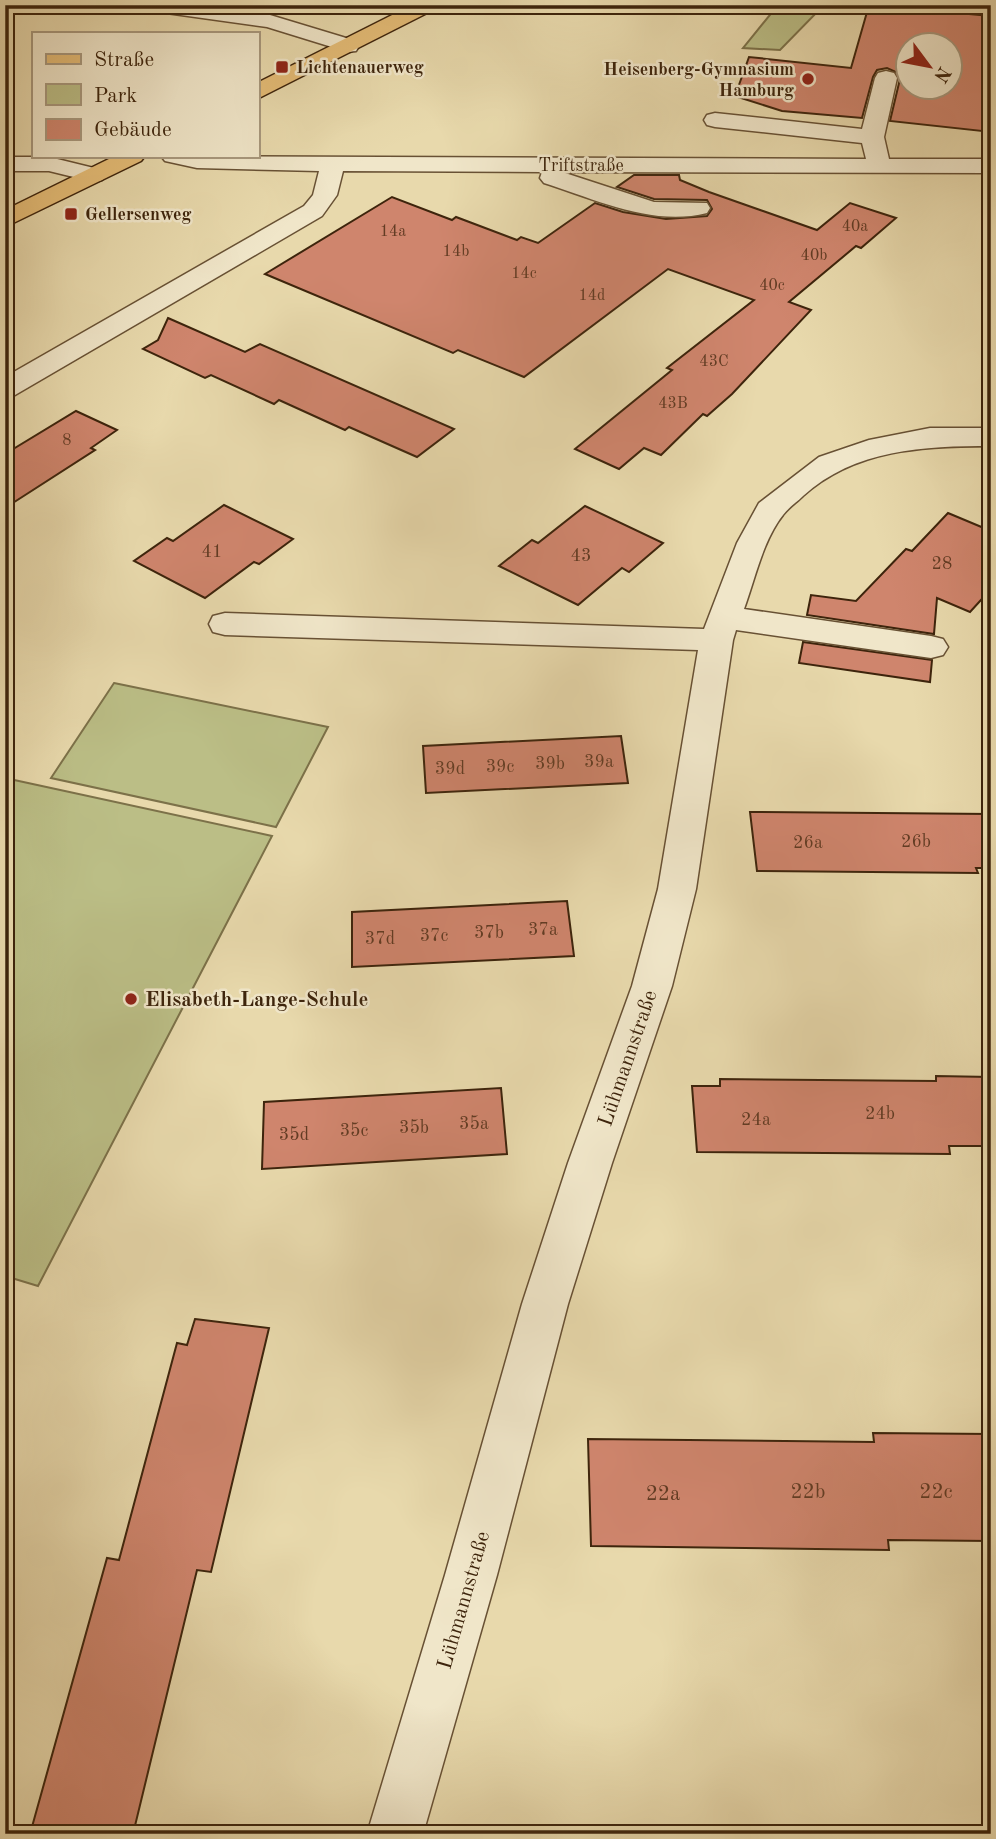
<svg xmlns="http://www.w3.org/2000/svg" width="996" height="1839" viewBox="0 0 996 1839" font-family="'Old Standard TT',serif">
	<rect width="100%" height="100%" fill="#e8d9ac"/>
	<filter id="stains"><feTurbulence type="fractalNoise" baseFrequency=".00286" numOctaves="4"/><feColorMatrix values="0 0 0 0 .2 0 0 0 0 .09 0 0 0 0 .02 0 0 0 .5 -.17"/></filter>
	<radialGradient id="worn" r=".72"><stop offset=".6" stop-color="#630" stop-opacity="0"/><stop offset="1" stop-color="#630" stop-opacity=".3"/></radialGradient>
	<g fill="#bbbe86" stroke="#7c7149" stroke-width="2">
		<path d="M778,5H824L780,50L743,48Z"/>
		<path d="M114,683L328,727L276,827L51,778Z"/>
		<path d="M5,778L272,836L38,1286L5,1276Z"/>
	</g>
	<g fill="#cf856d" stroke="#3d240c" stroke-width="2" fill-rule="evenodd">
		<path d="M869,5L991,16V132L890,121L900,79L896,72L887,68L877,70L873,77L862,118L782,111L735,96L749,57L851,68ZM908,46H950V88H908Z"/>
		<path d="M634,175H679L680,180L709,192L817,230L850,203L896,218L861,248L856,246L789,302L811,310L732,394L707,416L703,414L661,455L644,448L619,469L575,449L672,370L667,368L754,300L668,269L524,377L458,350L453,353L265,274L392,197L452,220L456,217L517,240L521,237L538,243L595,203L623,212L666,219L707,216L712,209L707,200L654,199L617,187Z"/>
		<path d="M168,318L245,352L260,344L454,429L417,457L349,427L345,430L279,400L274,404L211,375L205,378L143,349L158,340Z"/>
		<path d="M76,411L117,430L91,448L95,450L5,508V454Z"/>
		<path d="M224,505L293,539L259,564L254,562L205,598L134,561L167,538L173,541Z"/>
		<path d="M585,506L663,543L629,572L622,568L578,605L499,566L532,540L538,543Z"/>
		<path d="M948,513L991,531V589L970,612L937,598L934,634L807,615L811,595L856,601L906,549L912,551Z"/>
		<path d="M803,642L932,660L930,682L799,663Z"/>
		<path d="M621,736L628,783L426,793L423,746Z"/>
		<path d="M750,812L991,814V868H976L978,873L757,871Z"/>
		<path d="M567,901L574,956L352,967V912Z"/>
		<path d="M936,1076L991,1077V1146H949L950,1154L697,1152L692,1086H720V1079L936,1081Z"/>
		<path d="M501,1088L507,1154L262,1169L264,1102Z"/>
		<path d="M195,1319L269,1328L211,1572L197,1570L133,1834H30L107,1558L119,1560L177,1343L187,1345Z"/>
		<path d="M873,1433L991,1434V1541L888,1540L889,1550L591,1546L588,1439L874,1442Z"/>
	</g>
	<g fill="none" stroke-linecap="round" stroke-linejoin="round">
		<g stroke="#685134" stroke-width="3">
			<g id="minor">
				<path d="M142,5H200L270,15L356,41L359,46L356,51L348,52L267,27L152,11L145,9Z"/>
				<path d="M886,71L894,73L897,78L884,137L889,159H991V173L562,172L654,202L707,203L710,208L707,213C652,227 595,199 544,183L540,178L542,172L343,171L337,195L322,216L15,395L5,397V377L304,206L313,195L319,171L197,168L165,161L161,156L866,159L862,143L715,127L707,125L704,120L707,115L715,113L862,129L875,78L878,73Z"/>
				<path d="M5,157H49L102,170L106,175L102,180L94,182L49,171H5Z"/>
				<path d="M930,428H991V446C924,446 855,449 803,496C797,502 788,508 783,515C763,540 755,579 744,609L931,636L943,639L948,647L943,655L931,658L736,630L733,640L696,889L672,986L612,1163L568,1304L497,1575L423,1834H367L445,1575L522,1304L568,1163L632,986L658,889L698,650L225,635L213,632L209,624L213,616L225,613L704,629L737,543L759,503L819,457L869,440Z"/>
			</g>
		</g>
		<g stroke="#3d240c" stroke-width="3">
			<g id="major">
				<path d="M412,5H438L435,9L257,99V83Z"/>
				<path d="M115,156H145L141,161L5,227V210Z"/>
			</g>
		</g>
		<use href="#minor" fill="#f0e6c9" fill-rule="evenodd"/>
		<use href="#major" fill="#e4bc76" fill-rule="evenodd"/>
	</g>
	<g fill="#8f2418" stroke="#f0e6c9" stroke-width="2.5">
		<rect x="275" y="60" width="14" height="14" rx="3.5"/>
		<circle cx="808" cy="79" r="7"/>
		<rect x="64" y="207" width="14" height="14" rx="3.5"/>
		<circle cx="131" cy="999" r="7"/>
	</g>
	<g text-anchor="middle" stroke-width="5" stroke-linejoin="round" paint-order="stroke">
		<g font-size="16" fill="#623c24">
			<text x="855" y="231">40a</text>
			<text x="393" y="236">14a</text>
			<text x="456" y="256">14b</text>
			<text x="814" y="260">40b</text>
			<text x="524" y="278">14c</text>
			<text x="772" y="290">40c</text>
			<text x="592" y="300">14d</text>
			<text x="714" y="366">43C</text>
			<text x="673" y="408">43B</text>
			<text x="67" y="445">8</text>
		</g>
		<g font-size="18" font-weight="bold" fill="#3d240c" stroke="#f0e6c9" text-anchor="start">
			<text x="296" y="73">Lichtenauerweg</text>
			<text x="794" y="75" text-anchor="end">Heisenberg-Gymnasium<tspan x="794" dy="21">Hamburg</tspan></text>
			<text x="85" y="220">Gellersenweg</text>
		</g>
		<g font-size="18" fill="#3d240c" stroke="#f0e6c9">
			<text x="581" y="171">Triftstraße</text>
		</g>
		<g font-size="18" fill="#623c24">
			<text x="212" y="557">41</text>
			<text x="581" y="561">43</text>
			<text x="942" y="569">28</text>
			<text x="599" y="767">39a</text>
			<text x="550" y="769">39b</text>
			<text x="500" y="772">39c</text>
			<text x="450" y="774">39d</text>
			<text x="916" y="847">26b</text>
			<text x="808" y="848">26a</text>
			<text x="543" y="935">37a</text>
			<text x="489" y="938">37b</text>
			<text x="434" y="941">37c</text>
			<text x="380" y="944">37d</text>
			<text x="880" y="1119">24b</text>
			<text x="756" y="1125">24a</text>
			<text x="474" y="1129">35a</text>
			<text x="414" y="1133">35b</text>
			<text x="354" y="1136">35c</text>
			<text x="294" y="1140">35d</text>
		</g>
		<g font-size="21" font-weight="bold" fill="#3d240c" stroke="#f0e6c9" text-anchor="start">
			<text x="145" y="1006">Elisabeth-Lange-Schule</text>
		</g>
		<g font-size="21" fill="#3d240c" stroke="#f0e6c9">
			<text transform="translate(627 1058) rotate(-71)" y="7">Lühmannstraße</text>
			<text transform="translate(463 1600) rotate(-74)" y="7">Lühmannstraße</text>
		</g>
		<g font-size="21" fill="#623c24">
			<text x="808" y="1498">22b</text>
			<text x="936" y="1498">22c</text>
			<text x="663" y="1500">22a</text>
		</g>
	</g>
	<rect width="996" height="1839" fill="none" stroke="#e8d9ac" stroke-width="28"/>
	<rect x="7" y="7" width="982" height="1825" fill="none" stroke="#3d240c" stroke-width="3.5"/>
	<rect x="14" y="14" width="968" height="1811" fill="none" stroke="#3d240c" stroke-width="2"/>
	<rect x="32" y="32" width="228" height="126" fill="#f0e6c9" stroke="#a8987d" stroke-width="2"/>
	<rect x="46" y="54" width="35" height="10" fill="#e4bc76" stroke="#a8987d" stroke-width="2"/>
	<text x="94" y="66" font-size="21" fill="#3d240c">Straße</text>
	<rect x="46" y="84" width="35" height="21" fill="#bbbe86" stroke="#a8987d" stroke-width="2"/>
	<text x="94" y="102" font-size="21" fill="#3d240c">Park</text>
	<rect x="46" y="119" width="35" height="21" fill="#cf856d" stroke="#a8987d" stroke-width="2"/>
	<text x="94" y="136" font-size="21" fill="#3d240c">Gebäude</text>
	<g transform="translate(929 66) rotate(122)"><circle r="33" fill="#f0e6c9" stroke="#a8987d" stroke-width="2"/>
	<path d="M0-5L12 26L0 18L-12 26Z" fill="#8f2418"/>
	<text y="-10" font-size="19" font-weight="bold" text-anchor="middle" fill="#3d240c">N</text>
	</g>
	<rect width="100%" height="100%" filter="url(#stains)"/>
	<rect width="100%" height="100%" fill="url(#worn)"/>
</svg>
